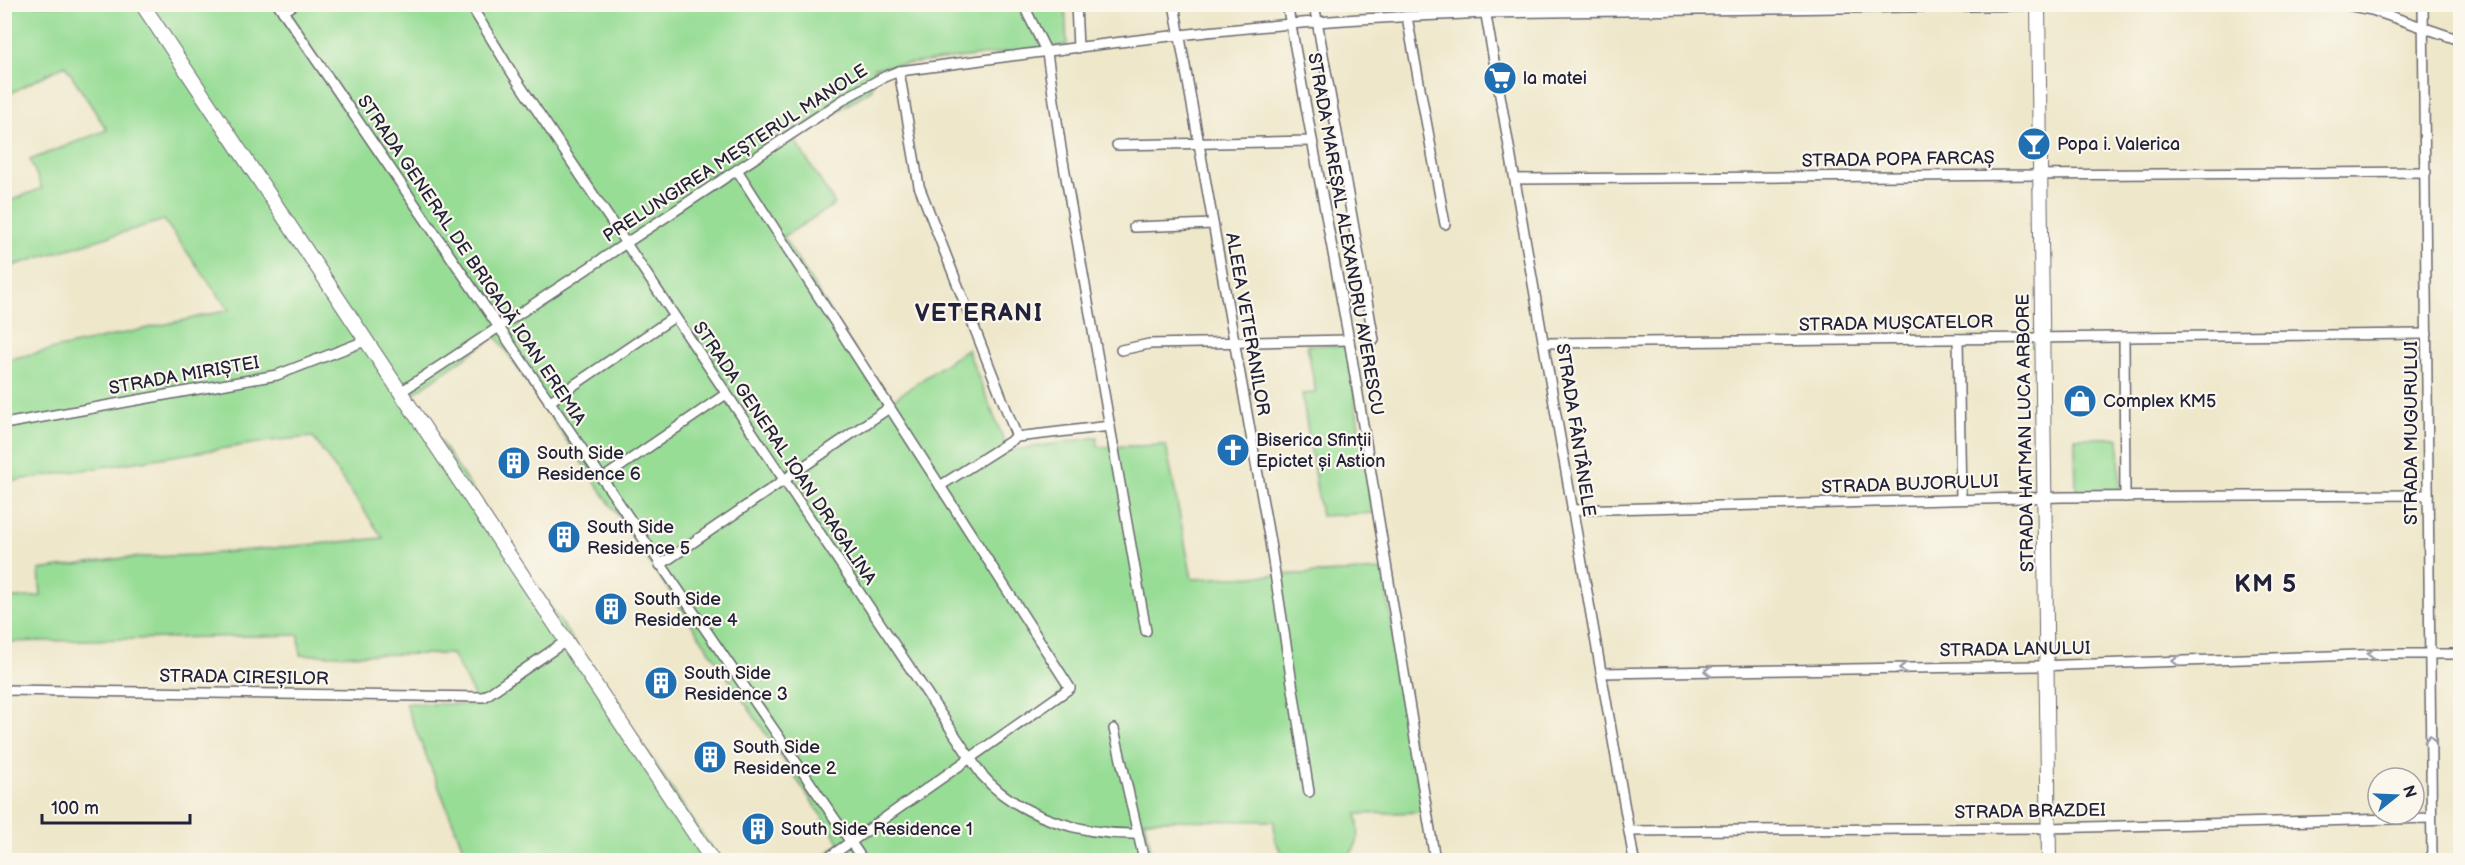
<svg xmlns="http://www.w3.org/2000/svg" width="2465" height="865" viewBox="0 0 2465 865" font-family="'Balsamiq Sans',sans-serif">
	<rect width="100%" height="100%" fill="#fbf7ec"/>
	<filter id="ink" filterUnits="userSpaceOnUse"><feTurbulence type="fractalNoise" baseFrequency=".0167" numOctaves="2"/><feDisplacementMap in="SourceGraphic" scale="12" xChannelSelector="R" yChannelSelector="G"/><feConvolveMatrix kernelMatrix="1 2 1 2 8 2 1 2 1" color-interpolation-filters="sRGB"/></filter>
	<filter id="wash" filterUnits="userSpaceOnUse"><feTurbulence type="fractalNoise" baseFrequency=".008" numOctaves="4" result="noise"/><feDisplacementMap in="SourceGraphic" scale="24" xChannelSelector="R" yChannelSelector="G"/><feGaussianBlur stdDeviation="1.35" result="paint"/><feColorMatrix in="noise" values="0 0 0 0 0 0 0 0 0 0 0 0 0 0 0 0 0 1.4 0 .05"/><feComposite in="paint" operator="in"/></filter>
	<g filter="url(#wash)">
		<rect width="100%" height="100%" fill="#eee7ca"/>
		<g fill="#98dd96" stroke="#5d8068" stroke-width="1.5">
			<path d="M5,5H1065L1067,45L874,68L872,89L794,139L835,204L783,237L888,403L967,349L1008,451L1097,437L1098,447L1166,445L1192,579L1383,570L1423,812L1357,814C1360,836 1360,844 1345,860H1286L1275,841L1274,821L1144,820L1153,860H819L840,843L496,336L410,396L719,860H468L405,703L479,705L452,654L300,655L299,635L5,642V599L41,596L39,570L124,558L196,555L383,538L313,437L278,440L5,482V360L229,310L164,220L5,268V203L42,188L30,160L107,130L65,65L5,96Z"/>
			<path d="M1307,345L1346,346L1373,513L1321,516L1302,394L1316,393Z"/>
			<path d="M2075,438H2119L2120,490L2076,491Z"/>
		</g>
	</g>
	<g filter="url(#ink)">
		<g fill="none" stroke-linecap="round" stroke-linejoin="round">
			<g stroke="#69676d" stroke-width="12">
				<g id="street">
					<path d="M278,4L863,860"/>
					<path d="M470,4L512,73L981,774C1018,817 1082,835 1137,834"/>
					<path d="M1023,4L1047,53L1062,155L1146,631"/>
					<path d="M1076,4L1078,48"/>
					<path d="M1174,4L1270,542L1309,792"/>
					<path d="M1287,4L1349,340L1435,860"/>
					<path d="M1314,4L1374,340"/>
					<path d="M1484,4L1634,860"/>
					<path d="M2342,4L2372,10L2460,40"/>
					<path d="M2423,4L2432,860"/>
					<path d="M283,12L295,4"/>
					<path d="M1407,17L1445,224"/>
					<path d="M899,71L919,186L1017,437"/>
					<path d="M1117,145L1312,141"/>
					<path d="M737,170L1070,688L825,860"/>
					<path d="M1515,179L2426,172"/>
					<path d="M1134,227L1213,224"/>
					<path d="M2124,338L2125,497"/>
					<path d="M1958,339L1961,499"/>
					<path d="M1545,343L2427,334"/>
					<path d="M1121,350L1149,344L1349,340"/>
					<path d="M399,393L849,96L884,77L899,71C1029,54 1160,35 1291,24C1356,18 1421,16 1486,13L2111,4"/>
					<path d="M549,402L674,317"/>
					<path d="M4,424L277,375L365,341"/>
					<path d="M602,479L726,394"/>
					<path d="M940,486L1017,437L1110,426"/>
					<path d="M1572,510L2063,497L2428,495"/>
					<path d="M660,565L889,408"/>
					<path d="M1601,673L2036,666L2388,654H2460"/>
					<path d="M4,690L484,697L566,641"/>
					<path d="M1114,729L1144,860"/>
					<path d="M1629,831L2048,828L2431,818"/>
				</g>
			</g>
			<g stroke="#69676d" stroke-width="16">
				<g id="secondary">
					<path d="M142,4L712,860"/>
					<path d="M2038,4L2049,860"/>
				</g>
			</g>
			<use href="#street" stroke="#fff" stroke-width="9"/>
			<use href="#secondary" stroke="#fff" stroke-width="14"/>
		</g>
		<defs><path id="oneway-chevron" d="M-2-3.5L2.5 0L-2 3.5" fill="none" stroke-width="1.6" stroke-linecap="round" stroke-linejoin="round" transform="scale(1.5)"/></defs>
		<g stroke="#9c9ca7">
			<use href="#oneway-chevron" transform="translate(2371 654) rotate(178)"/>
			<use href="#oneway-chevron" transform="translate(2176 661) rotate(178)"/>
			<use href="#oneway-chevron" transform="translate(1903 668) rotate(179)"/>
			<use href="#oneway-chevron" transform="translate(1708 671) rotate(179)"/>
			<use href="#oneway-chevron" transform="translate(2430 739) rotate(-90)"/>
		</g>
	</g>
	<defs>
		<g id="supermarket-disc" transform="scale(1.725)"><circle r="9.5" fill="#1f6fb2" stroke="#fbf7ec"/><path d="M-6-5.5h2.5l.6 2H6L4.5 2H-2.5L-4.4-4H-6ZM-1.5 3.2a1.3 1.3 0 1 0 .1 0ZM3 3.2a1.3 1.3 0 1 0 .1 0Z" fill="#fff"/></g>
		<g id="bar-disc" transform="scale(1.725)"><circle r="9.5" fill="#1f6fb2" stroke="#fbf7ec"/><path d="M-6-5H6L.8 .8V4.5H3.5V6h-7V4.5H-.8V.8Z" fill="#fff"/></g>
		<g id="shop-disc" transform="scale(1.725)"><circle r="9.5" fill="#1f6fb2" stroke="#fbf7ec"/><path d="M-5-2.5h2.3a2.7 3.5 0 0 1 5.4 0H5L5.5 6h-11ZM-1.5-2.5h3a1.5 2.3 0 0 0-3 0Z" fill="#fff"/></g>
		<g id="church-disc" transform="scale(1.725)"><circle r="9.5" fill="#1f6fb2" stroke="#fbf7ec"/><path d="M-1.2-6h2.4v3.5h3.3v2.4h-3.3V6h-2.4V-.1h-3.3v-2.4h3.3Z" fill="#fff"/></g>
		<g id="building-disc" transform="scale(1.725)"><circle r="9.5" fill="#1f6fb2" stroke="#fbf7ec"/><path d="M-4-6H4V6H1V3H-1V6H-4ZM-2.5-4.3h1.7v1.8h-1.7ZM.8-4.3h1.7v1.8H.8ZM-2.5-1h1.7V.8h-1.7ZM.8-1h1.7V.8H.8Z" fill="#fff"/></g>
	</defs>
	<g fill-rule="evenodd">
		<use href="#supermarket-disc" x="1500" y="78"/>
		<use href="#bar-disc" x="2034" y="144"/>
		<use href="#shop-disc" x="2080" y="401"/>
		<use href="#church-disc" x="1233" y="450"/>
		<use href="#building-disc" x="514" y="463"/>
		<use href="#building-disc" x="564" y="537"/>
		<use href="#building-disc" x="611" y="609"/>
		<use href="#building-disc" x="661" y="683"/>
		<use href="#building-disc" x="710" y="757"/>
		<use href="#building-disc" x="758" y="829"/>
	</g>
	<g text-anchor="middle" stroke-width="4.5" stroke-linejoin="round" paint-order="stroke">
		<g font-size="18" fill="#22223b" stroke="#fbf7ec" text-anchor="start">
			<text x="1523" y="84">la matei</text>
			<text x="2057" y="150">Popa i. Valerica</text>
			<text x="2103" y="407">Complex KM5</text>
			<text x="1256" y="446">Biserica Sfinții<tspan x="1256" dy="21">Epictet și Astion</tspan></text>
			<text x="537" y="459">South Side<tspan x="537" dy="21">Residence 6</tspan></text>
			<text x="587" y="533">South Side<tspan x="587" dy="21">Residence 5</tspan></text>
			<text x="634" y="605">South Side<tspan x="634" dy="21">Residence 4</tspan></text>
			<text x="684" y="679">South Side<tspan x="684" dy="21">Residence 3</tspan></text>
			<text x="733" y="753">South Side<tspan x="733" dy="21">Residence 2</tspan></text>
			<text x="781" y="835">South Side Residence 1</text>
		</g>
		<g font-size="18" fill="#22223b" stroke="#fbf7ec">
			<text transform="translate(735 153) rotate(-33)" y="6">PRELUNGIREA MEȘTERUL MANOLE</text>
			<text transform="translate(1898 159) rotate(-1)" y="6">STRADA POPA FARCAȘ</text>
			<text transform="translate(1346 234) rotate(80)" y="6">STRADA MAREȘAL ALEXANDRU AVERESCU</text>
			<text transform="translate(472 260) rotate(56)" y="6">STRADA GENERAL DE BRIGADĂ IOAN EREMIA</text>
			<text transform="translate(1896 323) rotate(-1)" y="6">STRADA MUȘCATELOR</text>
			<text transform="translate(1248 324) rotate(80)" y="6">ALEEA VETERANILOR</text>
			<text transform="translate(184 375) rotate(-10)" y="6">STRADA MIRIȘTEI</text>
			<text transform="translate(1576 430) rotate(81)" y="6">STRADA FÂNTÂNELE</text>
			<text transform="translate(2025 433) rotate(-91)" y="6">STRADA HATMAN LUCA ARBORE</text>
			<text transform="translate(2411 433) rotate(-90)" y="6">STRADA MUGURULUI</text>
			<text transform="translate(785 453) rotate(56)" y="6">STRADA GENERAL IOAN DRAGALINA</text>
			<text transform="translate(1910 484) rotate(-2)" y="6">STRADA BUJORULUI</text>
			<text transform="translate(2015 649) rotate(-1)" y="6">STRADA LANULUI</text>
			<text transform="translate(244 677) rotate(1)" y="6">STRADA CIREȘILOR</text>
			<text transform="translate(2030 811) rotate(-1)" y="6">STRADA BRAZDEI</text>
		</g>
		<g font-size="24" font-weight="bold" letter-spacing="1.5" fill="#22223b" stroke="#fbf7ec">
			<text x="979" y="321">VETERANI</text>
			<text x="2266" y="592">KM 5</text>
		</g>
	</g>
	<rect width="2465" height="865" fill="none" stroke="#fbf7ec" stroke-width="24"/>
	<g transform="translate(2396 796) rotate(72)"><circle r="28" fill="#fbf7ec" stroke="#a4a2a5" stroke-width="1.5"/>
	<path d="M0-4.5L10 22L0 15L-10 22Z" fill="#1f6fb2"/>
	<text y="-9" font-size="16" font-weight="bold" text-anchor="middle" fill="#22223b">N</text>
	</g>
	<path d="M42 814v9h148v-9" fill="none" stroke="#22223b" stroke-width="3"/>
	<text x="51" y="814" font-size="18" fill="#22223b" stroke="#fbf7ec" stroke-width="4.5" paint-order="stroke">100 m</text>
</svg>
